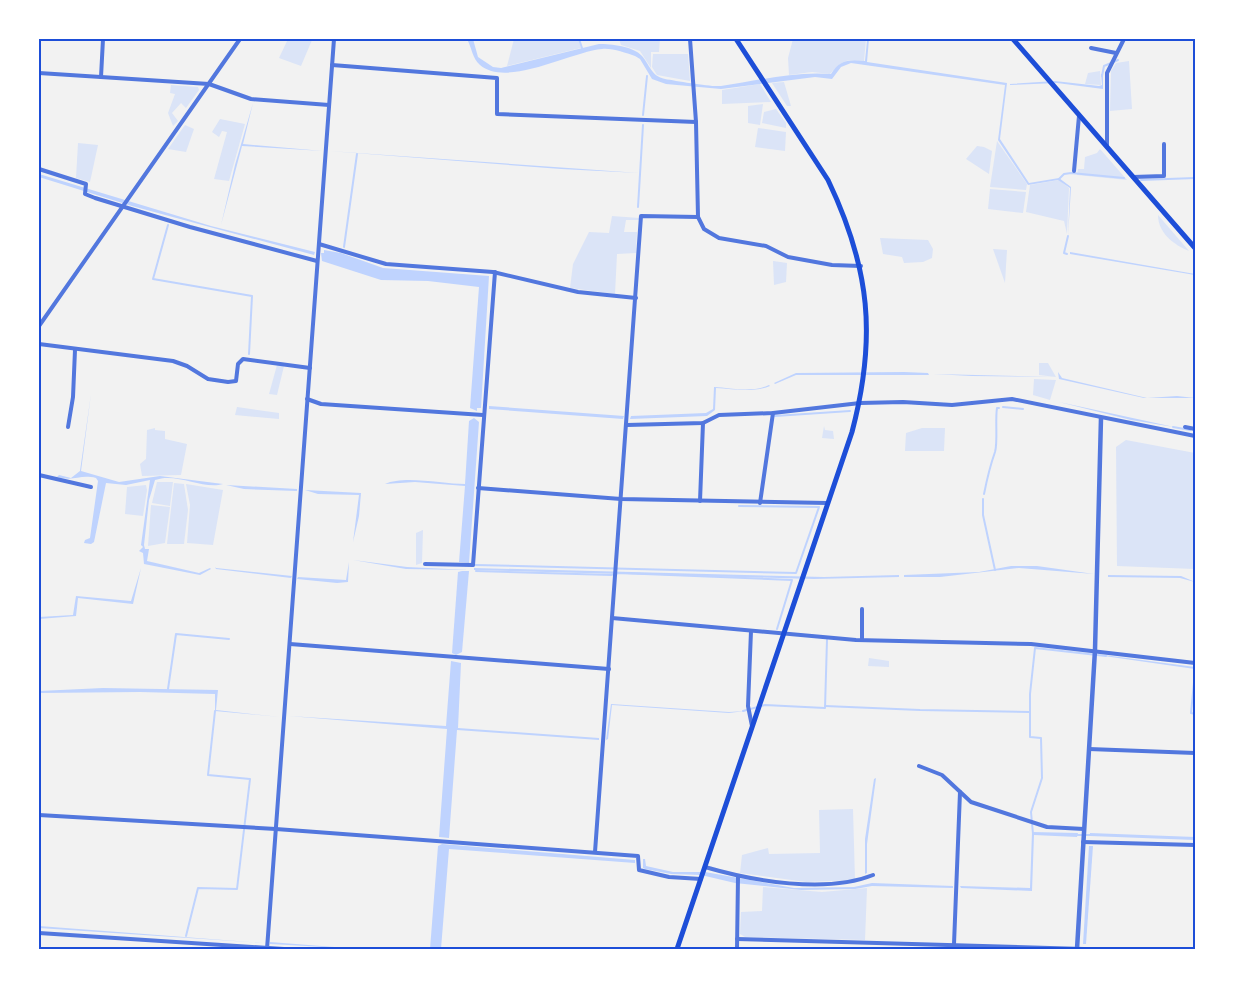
<svg xmlns="http://www.w3.org/2000/svg" width="1234" height="988" viewBox="0 0 1234 988" font-family="'Golos Text',sans-serif">
	<rect width="100%" height="100%" fill="#f2f2f2"/>
	<g fill="#dbe4f7">
		<path d="M288,39L312,40L301,66L279,58Z"/>
		<path d="M514,39H578L581,48L507,66Z"/>
		<path d="M619,39H660L659,52H651V68L640,51L621,45Z"/>
		<path d="M793,39H866L864,61C847,58 841,61 830,74L812,72L789,75L788,58Z"/>
		<path d="M653,54H688L690,81L657,75L652,67Z"/>
		<path d="M1129,61L1132,109L1110,111L1111,71L1116,63Z"/>
		<path d="M1100,71L1101,85L1085,84L1088,73Z"/>
		<path d="M784,82L791,106H787L772,83Z"/>
		<path d="M760,84L771,102L722,104V90Z"/>
		<path d="M171,85L198,87L199,90L186,108L181,103L172,113L178,121L173,126L168,113L175,94L170,93Z"/>
		<path d="M763,104L760,125L748,123V106Z"/>
		<path d="M776,109L786,123V128L762,123L764,112Z"/>
		<path d="M220,119L245,124L229,181L214,179L227,132L222,131L219,137L212,132Z"/>
		<path d="M185,125L194,129L186,152L168,149Z"/>
		<path d="M758,128L786,132L785,151L755,147Z"/>
		<path d="M997,141L1027,184L1026,190L990,187Z"/>
		<path d="M78,143L98,145L90,182L76,178Z"/>
		<path d="M977,146L984,147L992,151L989,174L966,159Z"/>
		<path d="M1100,149L1127,180L1077,175L1078,169H1084L1085,157L1097,153Z"/>
		<path d="M1059,180L1069,188L1067,234L1064,221L1026,212L1030,185Z"/>
		<path d="M990,189L1026,192L1023,213L988,209Z"/>
		<path d="M1158,215L1189,251C1174,245 1158,233 1158,215Z"/>
		<path d="M612,216L639,218V220H626L624,232H637L636,253L617,254L615,294L570,288L573,264L589,232L609,233Z"/>
		<path d="M880,238L928,240L933,249L932,258L923,262L904,263L902,257L883,254Z"/>
		<path d="M993,249L1007,250L1005,283Z"/>
		<path d="M773,261L787,263L786,282L774,285Z"/>
		<path d="M1039,363H1048L1056,377L1039,375Z"/>
		<path d="M277,365L284,366L277,395L269,394Z"/>
		<path d="M1034,379L1056,380L1050,400L1033,395Z"/>
		<path d="M237,407L279,413V419L235,415Z"/>
		<path d="M824,426L825,430L833,431L834,439L822,438Z"/>
		<path d="M155,428V430L165,431V439L187,444L181,475L142,476L140,464L146,459L147,430Z"/>
		<path d="M922,428H945L944,451H905L906,433Z"/>
		<path d="M1126,440L1195,453V569L1117,566L1116,447Z"/>
		<path d="M157,482H173L170,506L152,503Z"/>
		<path d="M174,483L184,484L188,510L184,544H167Z"/>
		<path d="M186,484L223,490L213,545L187,543L190,505Z"/>
		<path d="M146,485L147,490L143,516L125,514L127,487Z"/>
		<path d="M151,505L170,507L165,543L148,546Z"/>
		<path d="M423,530L422,563L416,565V533Z"/>
		<path d="M869,658L889,661V667L868,666Z"/>
		<path d="M853,809L855,880L806,882L740,873L742,855L768,848L769,854L820,853L819,810Z"/>
		<path d="M763,887L822,892L867,888L865,940L745,937L740,934L741,912L762,911Z"/>
	</g>
	<g fill="#bfd3fe">
		<path d="M467,39H473L478,57L493,67L501,68L599,44C611,44 633,46 642,56C650,65 651,76 665,79C677,81 710,87 721,86C757,81 794,71 831,74C839,60 849,59 865,61L867,41L869,39L867,62L1007,83L1000,139L1029,183L1059,178L1071,187L1068,237L1070,188L1058,180L1028,185L998,140L1005,85L851,63L841,67L832,79L815,77L721,89L666,84L652,79L640,59L635,56C625,53 613,48 602,49C570,52 507,88 480,65C472,58 472,48 467,39Z"/>
		<path d="M1101,74H1103V89L1057,83L1010,85V84L1055,81L1099,86L1102,85Z"/>
		<path d="M253,103L243,144L323,151L242,146L221,225L235,165Z"/>
		<path d="M329,151L639,173L561,169Z"/>
		<path d="M39,174L211,226L315,252L314,255L132,206L39,177Z"/>
		<path d="M324,250L341,253L383,268L489,276L481,408H477V411L470,408L479,287L428,281L381,280L322,261L321,253H324Z"/>
		<path d="M1070,252L1195,274V275L1070,254Z"/>
		<path d="M904,372L928,373L929,375H796L775,384L774,383L796,373Z"/>
		<path d="M1058,372L1062,378L1147,398L1177,396L1195,398H1144L1059,379Z"/>
		<path d="M933,374L1055,377L972,376Z"/>
		<path d="M769,385L770,386C753,393 734,389 716,388L715,410L707,416L630,419L631,416L706,413L713,409L714,387C732,388 752,393 769,385Z"/>
		<path d="M91,394L81,471L119,482L160,476L223,484C203,490 177,472 155,480L149,500L144,545L145,549H149L147,561L199,573L210,568L211,569L200,575L144,564L143,553L139,551L143,547L141,545L150,480L126,485L106,483L94,542L91,544L84,543L85,540L90,538L98,481L96,478C79,474 75,482 57,477L59,475L71,478L80,471Z"/>
		<path d="M1059,402L1174,427L1131,420Z"/>
		<path d="M489,406L624,416L623,419L489,409Z"/>
		<path d="M474,418L479,422L469,563L459,562L465,486L415,482L385,484C404,475 444,484 465,484L469,421Z"/>
		<path d="M226,485L297,489V491L244,489Z"/>
		<path d="M305,490L361,493L359,516L353,542L359,495L318,494Z"/>
		<path d="M353,560L407,567L469,570L406,569Z"/>
		<path d="M349,562L348,582L337,583L297,579L298,577L346,580Z"/>
		<path d="M1011,566H1037L1094,574L1019,568L940,577H904V575L979,572Z"/>
		<path d="M215,567L216,568L292,576L291,578L216,569Z"/>
		<path d="M141,568L133,604L78,598L76,616L39,619V617L73,615L76,596L131,601Z"/>
		<path d="M474,568L824,577L899,575V577L814,579L474,570Z"/>
		<path d="M462,571H469L462,652L456,655L452,653L458,572Z"/>
		<path d="M1108,575L1181,576L1195,582L1180,578L1108,577Z"/>
		<path d="M1104,655L1195,667V669L1104,656Z"/>
		<path d="M451,661L461,663L458,728L599,738V740L457,730L449,838L439,837L447,729L289,716L446,726Z"/>
		<path d="M103,688L218,690L216,710L280,717L215,711V694L140,692L39,693V691Z"/>
		<path d="M611,704L729,712L745,711L729,713L612,705L608,739L606,740Z"/>
		<path d="M876,778L867,844V873L865,874V839L874,779Z"/>
		<path d="M1032,832L1078,833L1077,837L1034,835L1032,891L961,888L960,886L1030,888Z"/>
		<path d="M1090,833L1195,837V840L1090,836Z"/>
		<path d="M442,844L635,860V863L449,849L441,949H430L438,846Z"/>
		<path d="M1089,846H1093L1086,944H1083Z"/>
		<path d="M643,859H645L646,866L673,872H705L794,888L854,887L872,883L953,886V888L872,886L855,889L801,890L735,883L701,875L671,874L645,869L643,868Z"/>
		<path d="M39,926L263,943L39,928Z"/>
		<path d="M270,942L360,949L270,944Z"/>
	</g>
	<g fill="none" stroke-linecap="round" stroke-linejoin="round">
		<g stroke="#bfd3fe" stroke-width="2">
			<path d="M328,39H329"/>
			<path d="M579,39L583,51"/>
			<path d="M1102,76L1104,66L1118,60"/>
			<path d="M643,115L647,76"/>
			<path d="M1059,179L1064,174L1071,173L1124,178"/>
			<path d="M1141,180L1195,178"/>
			<path d="M638,207L643,125"/>
			<path d="M168,225L153,279L252,296L249,354"/>
			<path d="M344,247L357,154"/>
			<path d="M1067,254L1064,253L1068,236"/>
			<path d="M1003,407L1023,409"/>
			<path d="M775,416L850,411"/>
			<path d="M1173,427L1190,430"/>
			<path d="M984,494C987,479 990,466 995,452C998,442 995,420 997,408H999"/>
			<path d="M983,499V515L995,570"/>
			<path d="M475,565L796,573L819,507L739,506"/>
			<path d="M476,571L611,575L619,573L792,580L777,629"/>
			<path d="M1195,672L1191,713L1195,714"/>
			<path d="M168,689L176,634L229,639"/>
			<path d="M825,706L920,710L1029,712"/>
			<path d="M743,711L765,705L825,708L827,640"/>
			<path d="M1033,834L1031,812L1042,778L1041,738L1030,737V694L1035,648L1106,656"/>
			<path d="M1075,835H1090"/>
			<path d="M186,936L198,888L237,889L250,779L208,775L215,711"/>
		</g>
		<g stroke="#5277de" stroke-width="4">
			<path d="M690,39L696,122L698,217L704,229L719,238L766,246L788,257L832,265L861,266"/>
			<path d="M1091,48L1116,53"/>
			<path d="M332,65L497,78V114L696,122"/>
			<path d="M39,73L209,84L251,99L329,105"/>
			<path d="M101,77L103,39"/>
			<path d="M1107,147V73L1124,39"/>
			<path d="M39,169L86,184L85,194L95,198L190,227L317,261"/>
			<path d="M1074,171L1079,116"/>
			<path d="M1133,177L1164,176V144"/>
			<path d="M319,244L386,264L493,272L578,292L636,298"/>
			<path d="M39,326L240,39"/>
			<path d="M39,344L173,361L187,366L208,379L228,382L236,381L238,364L243,359L310,368"/>
			<path d="M307,399L321,404L483,415"/>
			<path d="M627,425L703,423L719,415L773,413L860,403L903,402L952,405L1012,399L1195,436"/>
			<path d="M68,427L73,397L75,350"/>
			<path d="M1185,427L1195,429"/>
			<path d="M39,475L91,487"/>
			<path d="M478,488L621,499L827,503"/>
			<path d="M700,501L703,423"/>
			<path d="M760,503L773,413"/>
			<path d="M425,564L473,565L495,272"/>
			<path d="M612,618L856,640L1031,644L1195,663"/>
			<path d="M751,631L748,706L752,726"/>
			<path d="M862,640V609"/>
			<path d="M290,644L609,669"/>
			<path d="M1089,749L1195,753"/>
			<path d="M919,766L942,775L971,802L1047,827L1084,829"/>
			<path d="M39,815L276,829L638,856L639,870L669,877L701,879"/>
			<path d="M1083,842L1195,845"/>
			<path d="M595,852L641,216L698,217"/>
			<path d="M705,867C753,881 826,894 873,875"/>
			<path d="M39,933L284,949"/>
			<path d="M737,939L1084,949"/>
			<path d="M954,944L960,792"/>
			<path d="M267,949L334,39"/>
			<path d="M737,949L738,877"/>
		</g>
		<path stroke="#5277de" stroke-width="4.5" d="M1077,949L1095,650L1101,418"/>
		<g stroke="#1d4ed8" stroke-width="5">
			<path d="M1013,39L1195,248"/>
			<path d="M677,949L852,432C877,337 870,268 828,180L736,39"/>
		</g>
	</g>
	<rect width="1234" height="988" fill="none" stroke="#ffffff" stroke-width="80"/>
	<rect x="40" y="40" width="1154" height="908" fill="none" stroke="#1d4ed8" stroke-width="2"/>
</svg>
